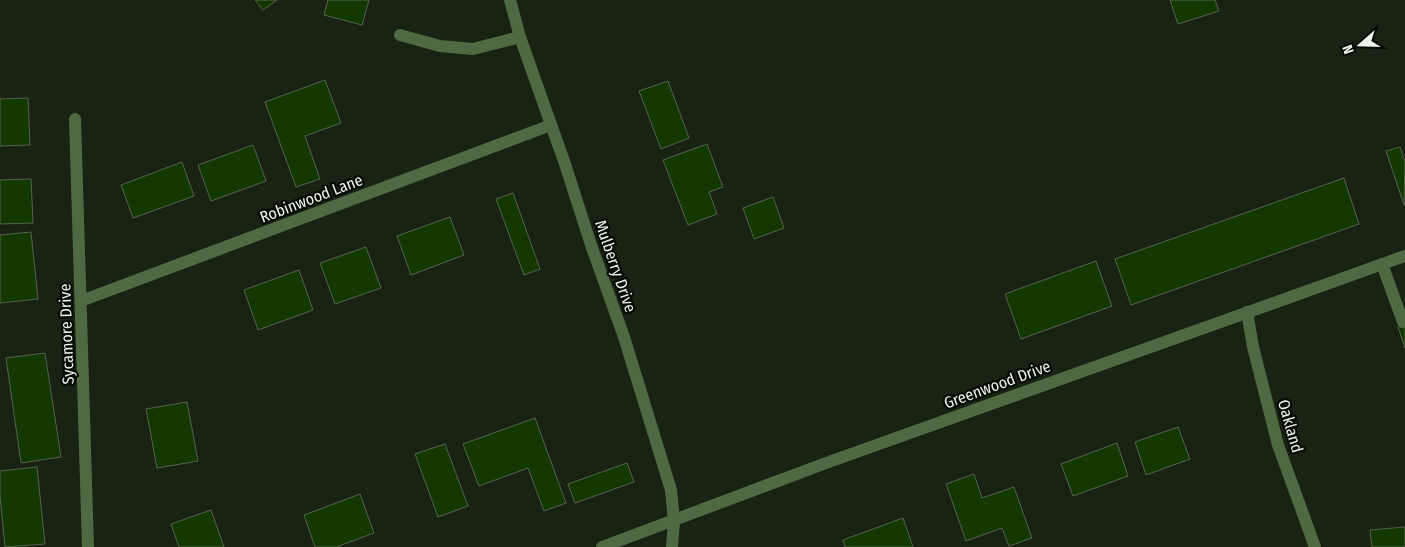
<svg xmlns="http://www.w3.org/2000/svg" width="1405" height="547" viewBox="0 0 1405 547" font-family="'Fira Sans Condensed',sans-serif">
	<rect width="100%" height="100%" fill="#182313"/>
	<g fill="#143900" stroke="#556250">
		<path d="M255,0H277L263,10Z"/>
		<path d="M328,0H369L362,25L324,15Z"/>
		<path d="M1170,0H1215L1219,11L1178,24Z"/>
		<path d="M325,80L341,123L305,136L320,179L296,187L265,102Z"/>
		<path d="M668,81L689,138L661,149L639,91Z"/>
		<path d="M28,98L30,145L0,146V99Z"/>
		<path d="M707,144L723,187L709,192L717,214L688,225L663,160Z"/>
		<path d="M253,145L266,181L211,201L198,165Z"/>
		<path d="M1400,147L1405,162L1404,205L1386,151Z"/>
		<path d="M182,162L194,196L133,218L121,185Z"/>
		<path d="M1344,178L1359,224L1131,305L1115,259Z"/>
		<path d="M31,179L33,223L0,224V180Z"/>
		<path d="M513,193L540,269L524,275L496,199Z"/>
		<path d="M773,197L784,228L754,239L743,208Z"/>
		<path d="M450,217L464,255L411,275L397,236Z"/>
		<path d="M31,232L38,299L0,303V235Z"/>
		<path d="M366,247L381,288L335,304L320,263Z"/>
		<path d="M1096,261L1112,306L1021,339L1005,294Z"/>
		<path d="M299,270L313,310L258,330L244,290Z"/>
		<path d="M1405,325V348L1398,327Z"/>
		<path d="M45,353L61,457L21,463L6,358Z"/>
		<path d="M187,402L198,461L157,468L146,409Z"/>
		<path d="M535,418L566,503L544,511L528,468L479,486L463,444Z"/>
		<path d="M1178,427L1190,459L1146,475L1135,442Z"/>
		<path d="M1117,443L1128,476L1073,496L1061,464Z"/>
		<path d="M445,444L468,506L438,517L415,454Z"/>
		<path d="M627,463L634,482L575,503L568,484Z"/>
		<path d="M37,467L45,544L5,547L0,496V471Z"/>
		<path d="M974,474L982,498L1014,487L1032,538L1009,546L1002,528L966,541L946,484Z"/>
		<path d="M360,494L374,533L336,547H315L304,515Z"/>
		<path d="M211,510L224,547H179L171,524Z"/>
		<path d="M903,518L913,547H845L843,540Z"/>
		<path d="M1405,527V547H1372L1370,530Z"/>
	</g>
	<g fill="none" stroke-linecap="round" stroke-linejoin="round">
		<g stroke="#4e6a43" stroke-width="12">
			<path d="M510,0L520,37L565,164L591,245L624,337L671,490L674,521L672,547"/>
			<path d="M400,35L440,46L473,49L520,37"/>
			<path d="M75,119L88,547"/>
			<path d="M1382,264L1403,322"/>
			<path d="M81,301L551,125"/>
			<path d="M1247,312L1253,347L1278,445L1315,547"/>
			<path d="M602,547L826,463L1405,256"/>
		</g>
	</g>
	<g text-anchor="middle" stroke-width="4.5" stroke-linejoin="round" paint-order="stroke">
		<g font-size="16" fill="#eef6eb" stroke="#060b05">
			<text transform="translate(311 198) rotate(-21)" y="6">Robinwood Lane</text>
			<text transform="translate(616 266) rotate(71)" y="6">Mulberry Drive</text>
			<text transform="translate(66 334) rotate(-92)" y="6">Sycamore Drive</text>
			<text transform="translate(997 384) rotate(-20)" y="6">Greenwood Drive</text>
			<text transform="translate(1291 426) rotate(74)" y="6">Oakland</text>
		</g>
	</g>
	<g transform="translate(1360 45) rotate(250)" stroke="#060b05" stroke-width="4" paint-order="stroke">
	<path d="M0-4L9 19L0 12L-9 19Z" fill="#eef6eb"/>
	<text y="-8" font-size="14" font-weight="bold" text-anchor="middle" fill="#eef6eb">N</text>
	</g>
</svg>
